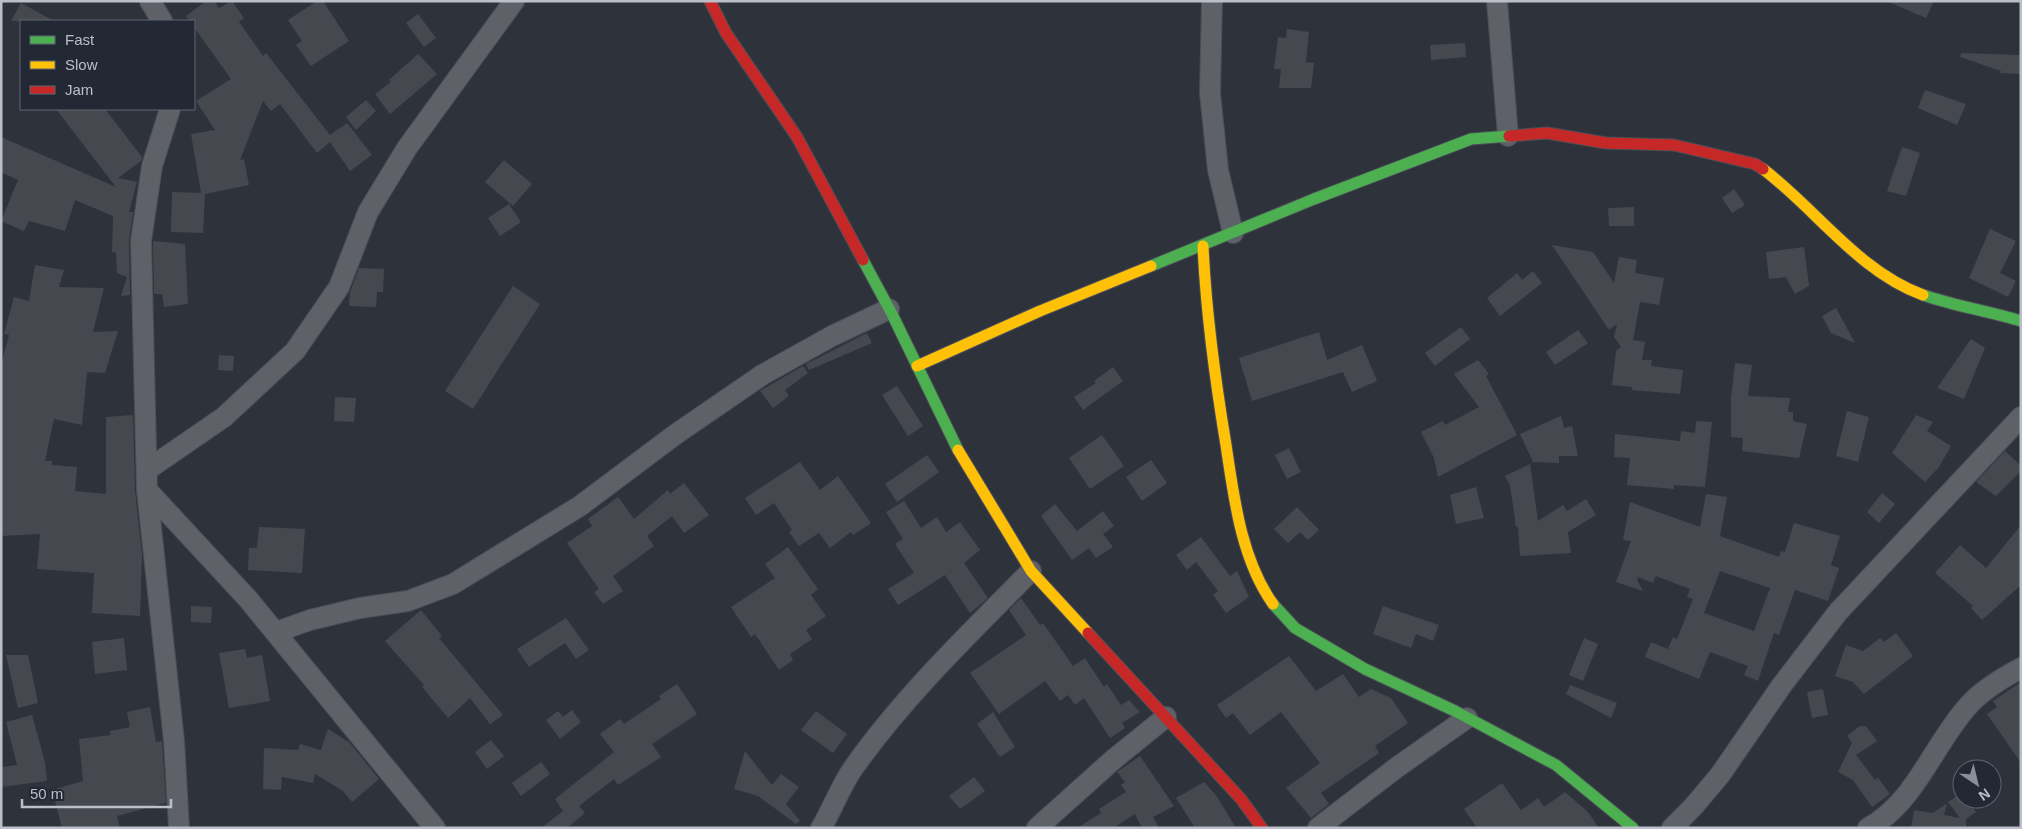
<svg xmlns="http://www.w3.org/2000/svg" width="2022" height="829" viewBox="0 0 2022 829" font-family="Helvetica,sans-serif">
	<rect width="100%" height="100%" fill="#2e323b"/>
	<g fill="#45494f" fill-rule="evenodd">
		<path d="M206,1H214L219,8L232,1L244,18L239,22L263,56L266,53L330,135L347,123L372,155L350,171L330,142L317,153L280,104L271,111L263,101L240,160L244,159L249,185L205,194L203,233L171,232L172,192L201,193L191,134L215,130L196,101L231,79L194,27V21H190L186,16Z"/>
		<path d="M317,1H323L349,41L311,66L296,45L302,41L288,20Z"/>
		<path d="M1886,1H1934L1926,18Z"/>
		<path d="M21,3L54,21H11Z"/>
		<path d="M418,14L436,38L424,47L406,23Z"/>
		<path d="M1287,29L1309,32L1306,62L1314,63L1311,88H1279L1281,69H1274L1278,37L1286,38Z"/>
		<path d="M1465,43L1466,57L1431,60L1430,45Z"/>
		<path d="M1961,53L2021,55V74L2000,73L2001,71L1960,57Z"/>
		<path d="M418,54L437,74L390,114L375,94L391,82L389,80Z"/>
		<path d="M1925,90L1966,104L1957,125L1918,108Z"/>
		<path d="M366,100L376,111L356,130L346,117Z"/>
		<path d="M56,109H105L142,157L141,161L118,178L137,182L129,212H133L129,241L130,295L121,296L127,277L117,273L116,253L112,252L113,216L75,200L65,231L29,221L24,231L1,221L18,180L1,172V137L116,187Z"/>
		<path d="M1902,147L1920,153L1906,196L1887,191Z"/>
		<path d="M504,160L532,184L513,206L485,182Z"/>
		<path d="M1734,189L1745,205L1732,213L1722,198Z"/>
		<path d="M509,204L521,222L500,236L488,218Z"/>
		<path d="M1634,207V226H1609L1608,208Z"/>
		<path d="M1990,229L2016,241L2000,273L2016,281L2008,297L1969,278Z"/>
		<path d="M153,241L185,244L188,304L164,307L162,294H154Z"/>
		<path d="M1552,245L1593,252L1614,283L1619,257L1637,260L1635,273L1664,278L1659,305L1640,302L1633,340L1645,342L1642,360H1652L1651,366L1683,370L1680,394L1632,390V387L1612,385L1616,351L1621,347L1614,337L1617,324L1609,330Z"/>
		<path d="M1804,247L1809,286L1795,294L1786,277L1769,279L1766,252Z"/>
		<path d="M35,265L64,270L59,287L104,288L93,332L118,331L105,373L87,372L82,425L54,419L45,461H52V465L77,467L75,491L106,494V417L133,415L135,490L142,555L140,616L92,613L94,573L37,569L40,534L1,536V365L9,335L4,334L14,297L29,301Z"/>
		<path d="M359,268L384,269L383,292H377L376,307L349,306L350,292Z"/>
		<path d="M1533,271L1542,283L1500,316L1487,298L1517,273L1522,280Z"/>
		<path d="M513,286L540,304L473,409L445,391Z"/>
		<path d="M1836,308L1855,343L1831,333L1822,316Z"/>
		<path d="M1461,327L1470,339L1435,366L1425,353Z"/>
		<path d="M1578,330L1588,343L1555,365L1546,352Z"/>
		<path d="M1319,332L1327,360L1362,345L1377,381L1352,392L1343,372L1252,401L1239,358Z"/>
		<path d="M867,333L872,343L809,370L806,364Z"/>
		<path d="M1971,339L1985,348L1964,399L1937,388Z"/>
		<path d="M219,355L234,356L233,371L218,370Z"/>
		<path d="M1478,360L1489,374L1486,376L1517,435L1438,477L1434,458L1421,432L1443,421L1445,425L1479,407L1454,374Z"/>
		<path d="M1735,363L1752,365L1748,396L1790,398L1788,412H1793V421L1807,424L1799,458L1742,451L1743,438L1731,437V399Z"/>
		<path d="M803,366L808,373L785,390L789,396L773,408L760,391Z"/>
		<path d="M1113,367L1123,381L1083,410L1074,397L1096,383L1094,381Z"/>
		<path d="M897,386L923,426L908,436L882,395Z"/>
		<path d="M335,397L356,398L354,422L334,421Z"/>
		<path d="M1847,411L1869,417L1858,462L1836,456Z"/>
		<path d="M1916,415L1933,422L1927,431L1951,446L1939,467L1925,482L1892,453Z"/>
		<path d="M1561,416L1564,428L1572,426L1578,456H1559V463L1533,462L1520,434Z"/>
		<path d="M1696,421L1712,422L1705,487L1674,485V489L1627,485L1630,458L1614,457L1615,434L1680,441L1681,431L1695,433Z"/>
		<path d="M1102,435L1124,466L1090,489L1069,458Z"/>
		<path d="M1289,448L1301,472L1287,479L1275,455Z"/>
		<path d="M2005,451L2021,466V471L1996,496L1976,482Z"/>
		<path d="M927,455L939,472L897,502L885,484Z"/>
		<path d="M1151,460L1167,483L1142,501L1126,477Z"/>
		<path d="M800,462L820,490L838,476L871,523L853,535L851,532L830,548L819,533L799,546L789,532L792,530L774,503L756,515L745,498Z"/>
		<path d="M1530,464L1538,521L1563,505L1567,511L1586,499L1596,515L1568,532L1571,553L1520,556L1518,527H1516L1510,485L1505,476Z"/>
		<path d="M684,483L709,515L684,533L672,516L647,536L654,546L613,576L623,591L603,604L594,592L599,589L567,543L592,526L588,519L618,497L634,519L668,490L670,494Z"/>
		<path d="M1476,487L1484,518L1456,524L1450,495Z"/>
		<path d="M1882,493L1895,504L1879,523L1867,512Z"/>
		<path d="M1706,494L1727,497L1720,536L1779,557L1781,551L1785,552L1794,523L1840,536L1831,565L1839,568L1828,601L1795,590L1779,635L1774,633L1758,681L1744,675L1748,666L1710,652L1699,679L1645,657L1651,642L1668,649L1673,637L1677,639L1693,599L1687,597L1690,589L1656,576L1653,583L1638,577L1637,580L1643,591L1616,582L1631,541L1623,540L1630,502L1700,527ZM1720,571L1770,588L1754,631L1704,613Z"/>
		<path d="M904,501L921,528L937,517L946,532L960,522L980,550L964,563L988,598L970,613L945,575L898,605L888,589L914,573L895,544L903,539L886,512Z"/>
		<path d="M1055,504L1077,531L1103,511L1114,526L1103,534L1113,547L1096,558L1089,548L1072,560L1041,516Z"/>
		<path d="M1297,507L1319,530L1308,540L1300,532L1288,543L1274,529Z"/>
		<path d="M2021,525V585L1982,620L1971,608L1973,606L1935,573L1960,545L1986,568Z"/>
		<path d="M259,527L305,529L302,573L248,570L249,548H257Z"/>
		<path d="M1201,537L1230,576L1237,571L1249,597L1226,613L1213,595L1218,591L1196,562L1187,570L1176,555Z"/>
		<path d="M788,547L818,589L811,595L826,616L806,630L812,639L790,654L793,660L779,670L755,634L751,637L731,607L775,578L765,564Z"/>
		<path d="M1021,598L1040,625L1043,623L1073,666L1085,658L1104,687L1107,684L1121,705L1129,700L1140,712L1122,723L1125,728L1110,738L1084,698L1075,705L1068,695L1060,701L1045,681L999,714L970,673L1026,635L1009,610Z"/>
		<path d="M191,606L212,607L211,623L191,622Z"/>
		<path d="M1383,606L1439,625L1433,641L1416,634L1411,648L1373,634Z"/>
		<path d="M421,610L442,636L439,638L503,715L490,724L470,698L448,718L422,687L424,685L385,641Z"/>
		<path d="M566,618L589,650L576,659L565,643L529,667L517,649Z"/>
		<path d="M1896,633L1913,656L1864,694L1853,682L1835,676L1846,645L1863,651L1880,638L1884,642Z"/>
		<path d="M124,638L127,670L95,674L92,642Z"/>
		<path d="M1584,638L1598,644L1583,681L1569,675Z"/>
		<path d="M245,649L247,658L262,655L270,701L229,708L219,653Z"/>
		<path d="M6,655H28L38,703L18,708Z"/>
		<path d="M1289,656L1316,691L1343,674L1359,697L1371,689L1391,698L1408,723L1375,746L1379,753L1321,793L1329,804L1311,818L1286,788L1320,763L1281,712L1250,735L1233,713L1226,718L1217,705Z"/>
		<path d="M2021,682V763L1987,714L1997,707L1993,701Z"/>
		<path d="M677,684L697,714L652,744L661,757L618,785L614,779L579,806L585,813L567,828H541L563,811L555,799L614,752L600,734L620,719L624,724L661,699L659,696Z"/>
		<path d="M1570,685L1617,703L1611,718L1566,694Z"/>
		<path d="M1823,689L1828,715L1812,718L1807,692Z"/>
		<path d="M150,707L156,742L162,741L166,803L117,816L120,828H62L52,790L83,781L79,739L111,735L110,731L130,727L127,712Z"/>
		<path d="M572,710L581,722L560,739L546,720L558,711L563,717Z"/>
		<path d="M816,711L847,734L833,753L801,730Z"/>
		<path d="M993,712L1015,747L1000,757L977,724Z"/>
		<path d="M32,715L45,762L47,781L1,787V767L17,765L6,722Z"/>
		<path d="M1860,726H1866L1877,741L1856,755L1875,780L1878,778L1890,794L1872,807L1853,780L1838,772L1852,743L1847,736Z"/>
		<path d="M328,729L349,742L379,779L352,802L343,791L315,774L313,783L282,777L281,790L263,789L264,748L298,750L300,744L321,750Z"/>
		<path d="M491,740L504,756L487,769L475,752Z"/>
		<path d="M745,751L772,785L781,774L799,787L786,804L800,821L796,824L758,796L734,789Z"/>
		<path d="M1140,756L1174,806L1153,817L1159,828H1142L1135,814L1113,828H1077L1101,813L1099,809L1126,792L1121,785L1125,782L1117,772Z"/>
		<path d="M541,762L550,774L521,796L512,783Z"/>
		<path d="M974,777L985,791L960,809L949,796Z"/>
		<path d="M1204,782L1216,795L1236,828H1195L1176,798Z"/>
		<path d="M1502,783L1521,810L1538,798L1544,807L1565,792L1588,812L1599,828H1477L1464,809Z"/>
		<path d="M1957,796H1962V799H1966L1976,812L1966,819V828H1911L1914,810L1933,813L1947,803L1944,815L1960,818L1948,802Z"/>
	</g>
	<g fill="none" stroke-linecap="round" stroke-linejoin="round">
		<g stroke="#4a4d54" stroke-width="22">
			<g id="street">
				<path d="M150,1L162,21"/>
				<path d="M1212,1L1210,93L1218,170L1233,233"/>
				<path d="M1497,1L1508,136"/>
				<path d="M170,109L152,166L141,241L147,490L174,741L179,828"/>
				<path d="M147,470L224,417L295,351L339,287L368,212L407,148L514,1"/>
				<path d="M147,490L248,599L435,828"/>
				<path d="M276,632L310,620L360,608L408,601L453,584L580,506L676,434L762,375L832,336L889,309"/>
				<path d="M821,828C833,808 841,785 854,767C905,695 969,634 1031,571"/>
				<path d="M1037,828L1114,759L1166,717"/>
				<path d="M1318,828L1396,768L1467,718"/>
				<path d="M1672,828L1693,807L1720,775L1782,685L1838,612L2021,417"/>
				<path d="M1868,828C1915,803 1933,745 1968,706C1982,690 2002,678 2021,668"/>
			</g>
		</g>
		<g stroke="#4c4f57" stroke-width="13">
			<g id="fast">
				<path d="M863,260L892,314L958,450"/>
				<path d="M1151,266L1314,199L1471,139L1509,136"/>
				<path d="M1923,295C1955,306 1988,311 2021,321"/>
				<path d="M1273,604L1295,628L1365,669L1455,711L1556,765L1633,828"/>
			</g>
		</g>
		<g stroke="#4c4f57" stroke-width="13">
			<g id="slow">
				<path d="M1763,169C1816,209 1859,272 1923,295"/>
				<path d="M1203,246C1206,313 1215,379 1226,445C1234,498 1241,559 1273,604"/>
				<path d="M917,366L1040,311L1151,266"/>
				<path d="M958,450L1031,571L1088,633"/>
			</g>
		</g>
		<g stroke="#4c4f57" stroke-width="13">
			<g id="jam">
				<path d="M710,1L726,33L797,137L863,260"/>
				<path d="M1509,136L1547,133L1606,143L1674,145L1755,164L1763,169"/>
				<path d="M1088,633L1241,799L1262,828"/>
			</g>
		</g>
		<use href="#street" stroke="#5e6268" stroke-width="20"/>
		<use href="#fast" stroke="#4caf50" stroke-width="11"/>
		<use href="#slow" stroke="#ffc107" stroke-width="11"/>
		<use href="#jam" stroke="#c62828" stroke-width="11"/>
	</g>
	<rect width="2022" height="829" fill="none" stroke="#babfca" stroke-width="5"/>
	<rect x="20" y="20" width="175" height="90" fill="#222935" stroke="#5f6571"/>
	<rect x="30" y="36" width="25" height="8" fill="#4caf50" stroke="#5f6571"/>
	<text x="65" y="45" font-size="15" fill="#babfca">Fast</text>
	<rect x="30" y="61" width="25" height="8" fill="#ffc107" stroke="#5f6571"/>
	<text x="65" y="70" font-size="15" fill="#babfca">Slow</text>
	<rect x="30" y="86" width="25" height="8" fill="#c62828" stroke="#5f6571"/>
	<text x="65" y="95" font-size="15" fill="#babfca">Jam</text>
	<g transform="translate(1977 784) rotate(145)"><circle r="24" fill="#222935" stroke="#5f6571"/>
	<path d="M0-4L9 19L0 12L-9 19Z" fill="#898e98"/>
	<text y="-8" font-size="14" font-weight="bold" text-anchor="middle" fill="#babfca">N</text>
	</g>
	<path d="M22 799v8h149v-8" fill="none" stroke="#babfca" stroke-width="2.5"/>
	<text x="30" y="799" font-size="15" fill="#babfca" stroke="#222935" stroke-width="4" paint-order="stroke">50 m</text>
</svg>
